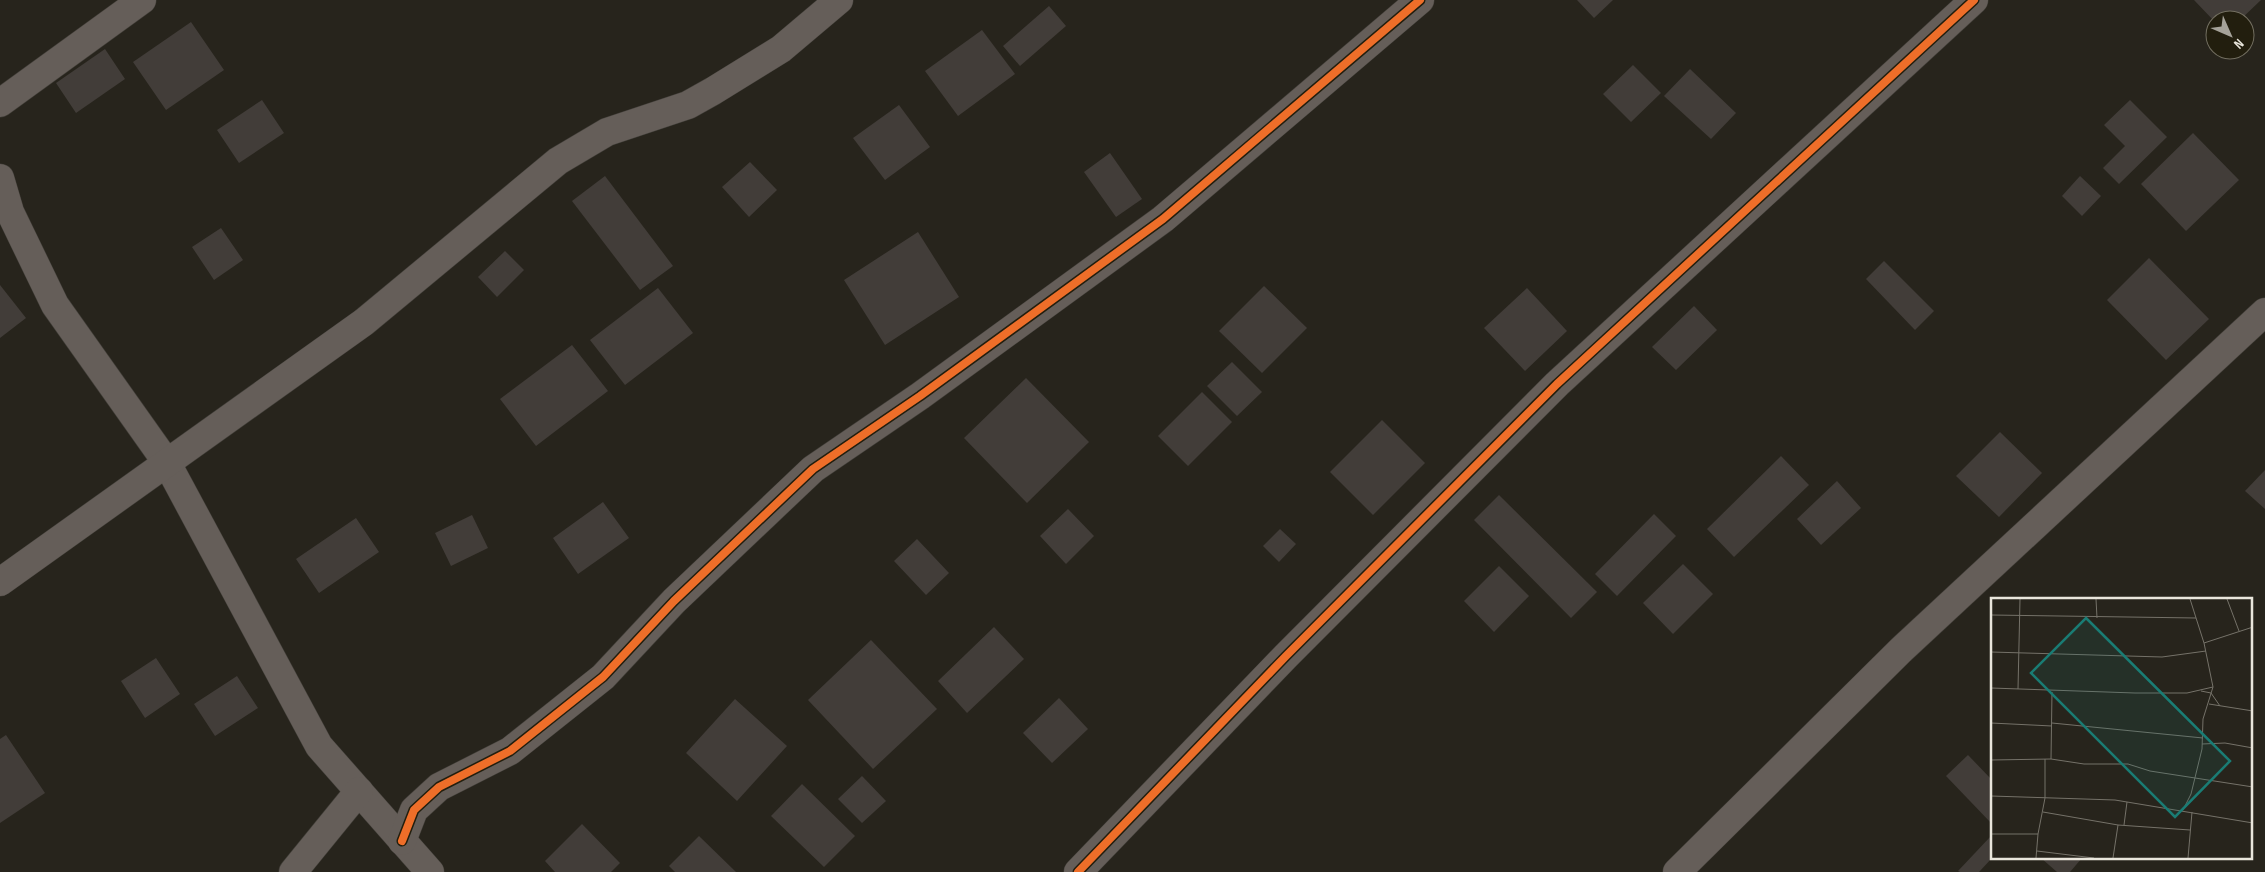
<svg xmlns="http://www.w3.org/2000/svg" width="2265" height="872" viewBox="0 0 2265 872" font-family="'Sofia Sans Condensed',sans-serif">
	<rect width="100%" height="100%" fill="#27241c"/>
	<g fill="#423d39">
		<path d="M1577,0H1613L1594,18Z"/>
		<path d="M2194,0H2261L2240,20H2215V22Z"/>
		<path d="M1049,6L1066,26L1020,66L1003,46Z"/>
		<path d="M191,22L224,70L166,110L133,62Z"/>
		<path d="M982,30L1015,74L958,116L925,71Z"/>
		<path d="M105,49L125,79L76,113L56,83Z"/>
		<path d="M1633,65L1661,93L1631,122L1603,94Z"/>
		<path d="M1690,69L1736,113L1711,139L1664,96Z"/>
		<path d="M262,100L284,133L239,163L217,130Z"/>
		<path d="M2130,100L2167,137L2119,184L2103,168L2125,146L2104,125Z"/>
		<path d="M899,105L930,147L885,180L853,138Z"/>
		<path d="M2193,133L2239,180L2186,231L2141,184Z"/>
		<path d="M1110,153L1142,199L1116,217L1084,172Z"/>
		<path d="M750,162L777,190L749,217L722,187Z"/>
		<path d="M605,176L673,266L640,290L572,201Z"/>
		<path d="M2080,176L2101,196L2082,216L2062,196Z"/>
		<path d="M221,228L243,260L214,280L192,247Z"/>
		<path d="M918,232L959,297L885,345L844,280Z"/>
		<path d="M505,251L524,270L497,297L478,277Z"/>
		<path d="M2149,258L2209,319L2166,360L2107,300Z"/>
		<path d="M1884,261L1934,311L1915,330L1866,279Z"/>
		<path d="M0,285L26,318L0,338Z"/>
		<path d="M1264,286L1307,328L1262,373L1219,331Z"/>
		<path d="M658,288L693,333L625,385L590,340Z"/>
		<path d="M1527,288L1567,331L1525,371L1484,328Z"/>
		<path d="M1694,306L1717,330L1676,370L1652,347Z"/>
		<path d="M572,345L608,391L536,446L500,399Z"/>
		<path d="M1232,362L1262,392L1237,416L1207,386Z"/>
		<path d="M1026,378L1089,442L1027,503L964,438Z"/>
		<path d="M1202,392L1232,422L1188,466L1158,436Z"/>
		<path d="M1382,420L1425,463L1373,515L1330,472Z"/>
		<path d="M2000,432L2042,473L1999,517L1956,476Z"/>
		<path d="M1781,456L1809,485L1734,557L1707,529Z"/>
		<path d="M2265,470V509L2245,491Z"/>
		<path d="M1837,481L1861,508L1821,545L1797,519Z"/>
		<path d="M1499,495L1597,592L1571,618L1474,520Z"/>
		<path d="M603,502L629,538L578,574L553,538Z"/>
		<path d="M1068,509L1094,536L1066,564L1040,536Z"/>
		<path d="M1654,514L1676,536L1617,596L1595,574Z"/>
		<path d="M472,515L488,548L451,566L435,533Z"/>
		<path d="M356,518L379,552L319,593L296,559Z"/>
		<path d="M1280,529L1296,544L1279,562L1263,546Z"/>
		<path d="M917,539L949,573L926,595L894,561Z"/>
		<path d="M1683,564L1713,594L1673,634L1643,603Z"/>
		<path d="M1499,566L1529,596L1494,632L1464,601Z"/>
		<path d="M994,627L1024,659L967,713L938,681Z"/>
		<path d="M871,640L937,709L873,769L808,700Z"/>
		<path d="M156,658L180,694L145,718L121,681Z"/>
		<path d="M237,676L258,708L215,736L194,704Z"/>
		<path d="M1059,698L1088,729L1052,763L1023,733Z"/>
		<path d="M735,699L787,746L737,801L686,753Z"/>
		<path d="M6,735L45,793L0,823V739Z"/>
		<path d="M1968,755L1992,780V824L1946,776Z"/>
		<path d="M862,776L886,801L862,823L838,799Z"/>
		<path d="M802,784L855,836L824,867L771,816Z"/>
		<path d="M582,824L620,863L611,872H555L545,861Z"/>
		<path d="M699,836L736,872H675L669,866Z"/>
		<path d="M1991,836L1992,838V858L1979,872H1960L1958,871Z"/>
		<path d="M2041,858H2082L2070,872H2057Z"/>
	</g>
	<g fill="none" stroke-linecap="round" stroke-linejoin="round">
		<g stroke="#413e38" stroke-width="29">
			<g id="minor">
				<path d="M0,103L142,0"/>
				<path d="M0,178L10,212L55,305L167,463L319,746L430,872"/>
				<path d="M0,582L364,322L558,161L607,132L688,105L713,91L781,49L839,0"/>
				<path d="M402,841L414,810L439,787L510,751L603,677L674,601L813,469L920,396L1163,219L1420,0"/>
				<path d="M293,872L359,791"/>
				<path d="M1078,872L1286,656L1557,384L1974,0"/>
				<path d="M1677,872L1901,650L2265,312"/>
			</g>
		</g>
		<use href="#minor" stroke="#655e59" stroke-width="28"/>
		<g stroke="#221e0e" stroke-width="11">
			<g id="cycleway">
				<path d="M402,841L414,810L439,787L510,751L603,677L674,601L813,469L920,396L1163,219L1420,0"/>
				<path d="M1078,872L1286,656L1557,384L1974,0"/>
			</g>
		</g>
		<use href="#cycleway" stroke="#ee6e29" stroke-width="8"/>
	</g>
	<g transform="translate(1991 598)">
		<rect width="261" height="261" fill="#27241c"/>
		<path fill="none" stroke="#757269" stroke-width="1" d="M105,1L106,20M199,1L213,45M236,1L248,33M0,17L205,20M0,54L171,59L215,53M0,90L144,95H196L222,89M27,91L29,1M210,93L220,95L229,108M218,106L262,113M0,125L61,128M61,125L212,140M211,146L234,145L262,150M60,161L61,94M0,162L60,161L93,166H137L159,173L262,189M0,198L124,202L262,225M192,212L200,196L211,151L212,121L222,89L213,45L262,29M52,214L127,227L199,232M133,227L136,204M0,236H47L54,200V161M46,253L103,260M45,260L47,236M122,260L127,227M197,260L201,214"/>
		<path fill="#1a7c74" fill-opacity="0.15" stroke="#1a7c74" stroke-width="2.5" d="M95,20L239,163L184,219L40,75Z"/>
		<rect width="261" height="261" fill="none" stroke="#e9e6dc" stroke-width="2.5"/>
	</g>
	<g transform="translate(2230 35) rotate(135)"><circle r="24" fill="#221e0e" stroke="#726e60"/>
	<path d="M0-4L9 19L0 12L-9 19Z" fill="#a5a299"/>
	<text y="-8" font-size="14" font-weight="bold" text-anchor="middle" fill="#e9e6dc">N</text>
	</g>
</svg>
